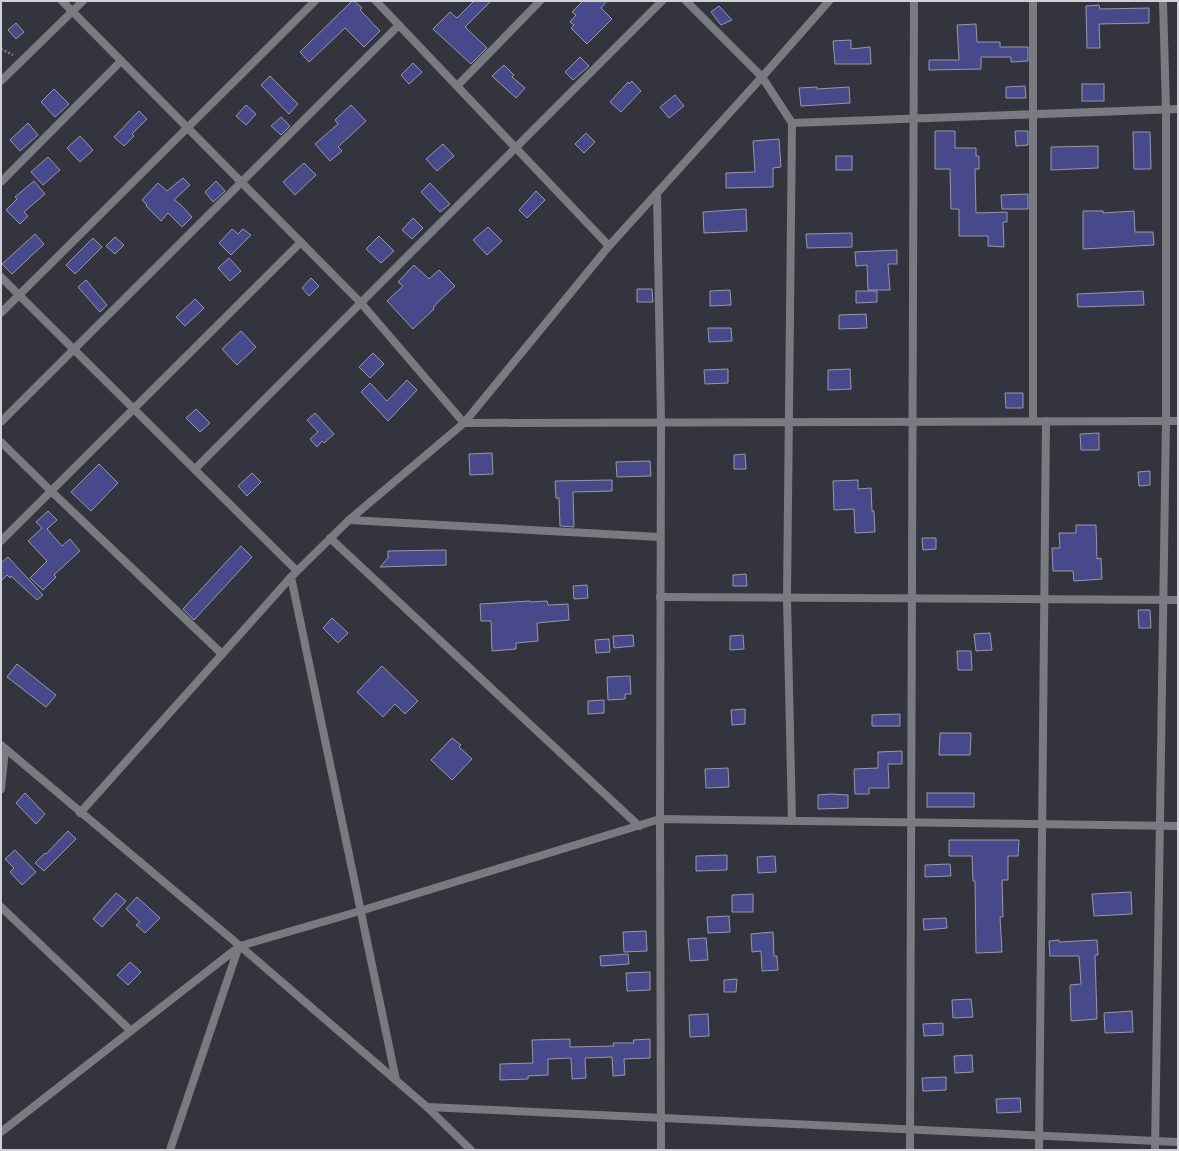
<svg xmlns="http://www.w3.org/2000/svg" width="1179" height="1151" viewBox="0 0 1179 1151" font-family="Signika,sans-serif">
	<rect width="100%" height="100%" fill="#33343e"/>
	<g fill="#47498a" stroke="#9799a5">
		<path d="M352,1H354L362,8L360,10L380,31L364,47L345,28L309,62L300,52Z"/>
		<path d="M474,1H491L465,27L487,48L471,64L433,29L450,12L457,18Z"/>
		<path d="M583,1H607L601,8L612,19L587,44L571,28L574,25L570,22L576,15L572,12Z"/>
		<path d="M1099,5L1100,9L1149,8V23L1099,24L1100,48H1087L1086,6Z"/>
		<path d="M719,6L732,20L721,25L711,12Z"/>
		<path d="M16,23L24,32L16,39L8,30Z"/>
		<path d="M976,24L977,42H1000V47H1028V61L1011,62V57H981V69L929,70V60H959L957,25Z"/>
		<path d="M851,40V49L870,47L871,64H835L833,41Z"/>
		<path d="M580,57L589,66L573,80L565,72Z"/>
		<path d="M413,63L422,72L409,84L401,75Z"/>
		<path d="M504,65L514,75L512,77L525,88L516,98L492,76Z"/>
		<path d="M270,76L298,104L289,114L261,85Z"/>
		<path d="M632,81L641,91L621,112L610,102L628,82L629,84Z"/>
		<rect x="1082" y="84" width="22" height="17"/>
		<path d="M1025,86L1026,98H1006V87Z"/>
		<path d="M817,87V89L849,87L850,103L801,106L799,88Z"/>
		<path d="M54,89L69,104L55,117L41,102Z"/>
		<path d="M675,95L684,106L669,118L660,107Z"/>
		<path d="M246,105L256,114L246,125L236,116Z"/>
		<path d="M351,105L366,121L338,147L342,151L330,161L315,144L338,124L335,120Z"/>
		<path d="M139,111L147,119L132,134L134,136L124,146L114,137Z"/>
		<path d="M281,117L290,126L281,135L271,126Z"/>
		<path d="M28,123L38,135L20,151L10,140Z"/>
		<path d="M935,131H955V148H976V156H979V169H975L976,213L1007,212V222H1003L1004,247L988,246V236H959V209H951L950,169H935Z"/>
		<path d="M1015,131H1028V145L1016,146Z"/>
		<path d="M1133,132H1150L1151,169H1134Z"/>
		<path d="M586,133L595,142L584,153L575,144Z"/>
		<path d="M80,136L93,150L80,162L67,148Z"/>
		<path d="M779,139L781,167L773,168V187L726,188V173L755,172L753,141Z"/>
		<path d="M443,144L454,156L437,171L426,159Z"/>
		<path d="M1098,146V168L1051,170V147Z"/>
		<rect x="836" y="156" width="16" height="14"/>
		<path d="M48,157L60,170L43,185L31,172Z"/>
		<path d="M304,163L316,175L295,195L283,182Z"/>
		<path d="M183,178L190,185L174,200L180,204L192,217L182,227L168,213L161,221L146,206L147,205L142,200L158,183L167,191Z"/>
		<path d="M34,181L45,194L24,212L28,216L20,224L6,210L17,199L15,197Z"/>
		<path d="M216,181L225,191L213,202L205,192Z"/>
		<path d="M430,183L450,204L440,212L421,192Z"/>
		<path d="M536,191L545,200L527,218L519,210Z"/>
		<path d="M1028,194V209H1002L1001,195Z"/>
		<path d="M746,209L747,231L704,233L703,212Z"/>
		<path d="M1083,211H1103V213L1134,211L1135,232H1153L1154,245L1083,249Z"/>
		<path d="M413,218L423,228L412,239L402,230Z"/>
		<path d="M488,227L502,241L487,255L473,240Z"/>
		<path d="M232,229L238,234L243,229L251,235L231,255L219,243Z"/>
		<path d="M852,233V247L807,248L806,234Z"/>
		<path d="M35,234L44,244L12,274L2,264Z"/>
		<path d="M379,236L394,251L381,263L366,249Z"/>
		<path d="M115,237L124,245L115,254L106,246Z"/>
		<path d="M93,238L102,247L75,274L66,265Z"/>
		<path d="M897,250V264H888L890,290H868L867,265L856,266L855,252Z"/>
		<path d="M229,258L241,271L230,281L218,268Z"/>
		<path d="M414,265L429,279L439,270L455,286L438,302L433,308L434,309L413,329L387,301L403,286L398,282Z"/>
		<path d="M311,278L319,286L309,296L302,288Z"/>
		<path d="M86,280L107,305L100,312L78,287Z"/>
		<path d="M637,289H652L653,302H637Z"/>
		<path d="M730,290L731,305L710,306V291Z"/>
		<path d="M856,291H877V302L856,303Z"/>
		<path d="M1143,291L1144,305L1078,307L1077,294Z"/>
		<path d="M195,299L204,308L185,326L176,317Z"/>
		<path d="M866,314L867,328L839,329V315Z"/>
		<path d="M708,328H731L732,341L709,342Z"/>
		<path d="M241,331L256,347L237,365L222,349Z"/>
		<path d="M373,353L384,364L370,378L359,367Z"/>
		<path d="M728,369V383L705,384L704,370Z"/>
		<path d="M850,369L851,389L828,390V370Z"/>
		<path d="M407,380L417,390L388,421L361,392L370,383L387,401Z"/>
		<path d="M1005,393H1023V408H1006Z"/>
		<path d="M196,409L210,423L200,432L186,418Z"/>
		<path d="M315,413L334,434L324,443L322,441L317,447L310,439L318,432L307,420Z"/>
		<path d="M1099,433V450H1081L1080,434Z"/>
		<path d="M492,453L493,474L470,475L469,454Z"/>
		<path d="M745,454L746,469H734V455Z"/>
		<path d="M650,461L651,476L617,477L616,462Z"/>
		<path d="M99,464L118,483L91,511L71,492Z"/>
		<path d="M1150,471V485L1139,486L1138,472Z"/>
		<path d="M252,473L261,482L247,496L238,486Z"/>
		<path d="M612,480V491L573,492L574,527L560,526L559,498H556L555,481Z"/>
		<path d="M858,480V489L871,488L872,511H874L875,532L855,533L854,509L834,510L833,481Z"/>
		<path d="M48,511L57,520L47,529L62,546L70,539L80,551L54,575L56,577L43,590L30,578L47,561L28,541L42,528L36,522Z"/>
		<path d="M1076,525H1096L1097,559L1101,558L1102,579L1074,581L1073,571H1053L1052,548H1060L1059,533H1076Z"/>
		<path d="M922,538H936V549L923,550Z"/>
		<path d="M241,546L252,557L194,620L183,609Z"/>
		<path d="M446,550V565L380,567L388,558V551Z"/>
		<path d="M8,557L43,595L37,600L11,576L10,578L7,575L1,581V563Z"/>
		<path d="M746,574L747,586H733V575Z"/>
		<path d="M587,585L588,598L574,599L573,586Z"/>
		<path d="M530,601V602L547,601L548,605L568,604L569,620L537,623L538,641L516,643V649L492,651L491,621H481L480,604Z"/>
		<path d="M1138,610H1150L1151,628H1139Z"/>
		<path d="M332,618L348,633L338,643L323,628Z"/>
		<path d="M990,633L992,650L976,651L974,634Z"/>
		<path d="M633,635L634,646L614,648L613,636Z"/>
		<path d="M743,635L744,649L730,650V636Z"/>
		<path d="M609,639L610,652L596,653L595,640Z"/>
		<path d="M957,651H971L972,670H958Z"/>
		<path d="M17,664L56,695L46,707L7,677Z"/>
		<path d="M382,666L418,701L405,714L395,704L383,717L357,692Z"/>
		<path d="M630,676L631,694H625V699L608,700L607,677Z"/>
		<path d="M604,700V713L588,714V701Z"/>
		<path d="M745,709V724L732,725L731,710Z"/>
		<path d="M900,714V726H872V715Z"/>
		<path d="M940,733H971L970,755H939Z"/>
		<path d="M452,738L461,745L459,747L472,759L452,780L431,760Z"/>
		<path d="M902,751V764H888L889,788H869V794H855L854,769L878,768V752Z"/>
		<path d="M728,768L729,787L706,788L705,769Z"/>
		<path d="M25,793L45,814L36,824L16,803Z"/>
		<rect x="927" y="793" width="47" height="14"/>
		<path d="M830,794L848,795V808L818,809V795Z"/>
		<path d="M68,831L76,839L44,871L35,863L45,853L46,854Z"/>
		<path d="M949,840H1019L1018,856H1008V880H1002L1003,917H1000L1002,952L976,953L975,881H973L972,856H949Z"/>
		<path d="M15,850L36,872L22,885L10,872L14,868L5,859Z"/>
		<path d="M727,855V870L696,871V856Z"/>
		<path d="M775,856L776,872L758,873L757,857Z"/>
		<path d="M950,864L951,876L925,877V865Z"/>
		<path d="M1131,892L1132,914L1094,916L1092,894Z"/>
		<path d="M116,893L126,901L102,927L93,919Z"/>
		<path d="M753,894V912H732V895Z"/>
		<path d="M137,897L160,918L145,933L136,925L140,922L126,909Z"/>
		<path d="M729,916L730,932L708,933L707,917Z"/>
		<path d="M946,918L947,928L924,930L923,919Z"/>
		<path d="M646,931L647,951L624,952L623,932Z"/>
		<path d="M773,932L774,956H777L778,970L762,971L761,951L752,952L751,934Z"/>
		<path d="M706,938L708,960L690,961L688,939Z"/>
		<path d="M1059,940V942L1097,940L1098,955H1095L1097,1019L1071,1021L1070,985L1081,984L1079,956H1050L1049,941Z"/>
		<path d="M628,954L629,964L601,966L600,956Z"/>
		<path d="M130,962L141,972L128,985L117,975Z"/>
		<path d="M650,972V990L627,991L626,973Z"/>
		<path d="M737,979L736,992H724V980Z"/>
		<path d="M971,999L973,1017L953,1018L952,1000Z"/>
		<path d="M1132,1011L1133,1032L1105,1033L1104,1013Z"/>
		<path d="M708,1014L709,1036L690,1037L689,1015Z"/>
		<path d="M943,1023V1035L924,1036L923,1024Z"/>
		<path d="M570,1039V1047L614,1046L613,1043H634L633,1040L650,1039V1058L624,1059L625,1075L613,1076L612,1057L585,1058L586,1078L572,1079L571,1058L548,1059V1075L528,1076V1079L500,1080V1064L533,1063L532,1040Z"/>
		<path d="M972,1055L973,1072L955,1073L954,1056Z"/>
		<path d="M946,1077V1090L923,1091L922,1078Z"/>
		<path d="M1020,1098L1021,1112L997,1113L996,1099Z"/>
	</g>
	<g fill="none" stroke-linecap="round" stroke-linejoin="round">
		<path stroke="#7d7e87" stroke-width="2.5" stroke-dasharray="2 2" stroke-linecap="butt" d="M1,49L13,55"/>
		<g stroke="#7a7b80" stroke-width="8">
			<path d="M62,1L361,303L464,423L1178,421"/>
			<path d="M376,1L609,246"/>
			<path d="M686,1L762,77L792,123L787,597L792,821"/>
			<path d="M1,81L83,1"/>
			<path d="M457,86L540,1"/>
			<path d="M792,123L1178,109"/>
			<path d="M1,182L121,61"/>
			<path d="M657,194L661,423L660,819L661,1150"/>
			<path d="M1,277L297,571"/>
			<path d="M1,313L315,1"/>
			<path d="M1033,421V1"/>
			<path d="M1,422L399,25"/>
			<path d="M1,442L51,491L222,654"/>
			<path d="M195,469L662,1"/>
			<path d="M349,520L660,537"/>
			<path d="M330,538L639,826"/>
			<path d="M1,541L301,242"/>
			<path d="M291,577L396,1080"/>
			<path d="M660,597L1178,600"/>
			<path d="M1,749H5L1,789"/>
			<path d="M80,813L291,577L349,520L464,423L609,246L762,77L829,1"/>
			<path d="M1,907L131,1031"/>
			<path d="M427,1107L1178,1142"/>
			<path d="M1,1132L240,946L360,911L660,819L1178,826"/>
			<path d="M170,1150L239,946"/>
			<path d="M910,1150L914,1"/>
			<path d="M1039,1150L1046,421"/>
			<path d="M1155,1150L1166,421V109L1163,1"/>
		</g>
		<path stroke="#7a7b80" stroke-width="8" d="M1,745L240,946L427,1107L471,1150"/>
	</g>
	<rect width="1179" height="1151" fill="none" stroke="#d0d1d8" stroke-width="4"/>
</svg>
